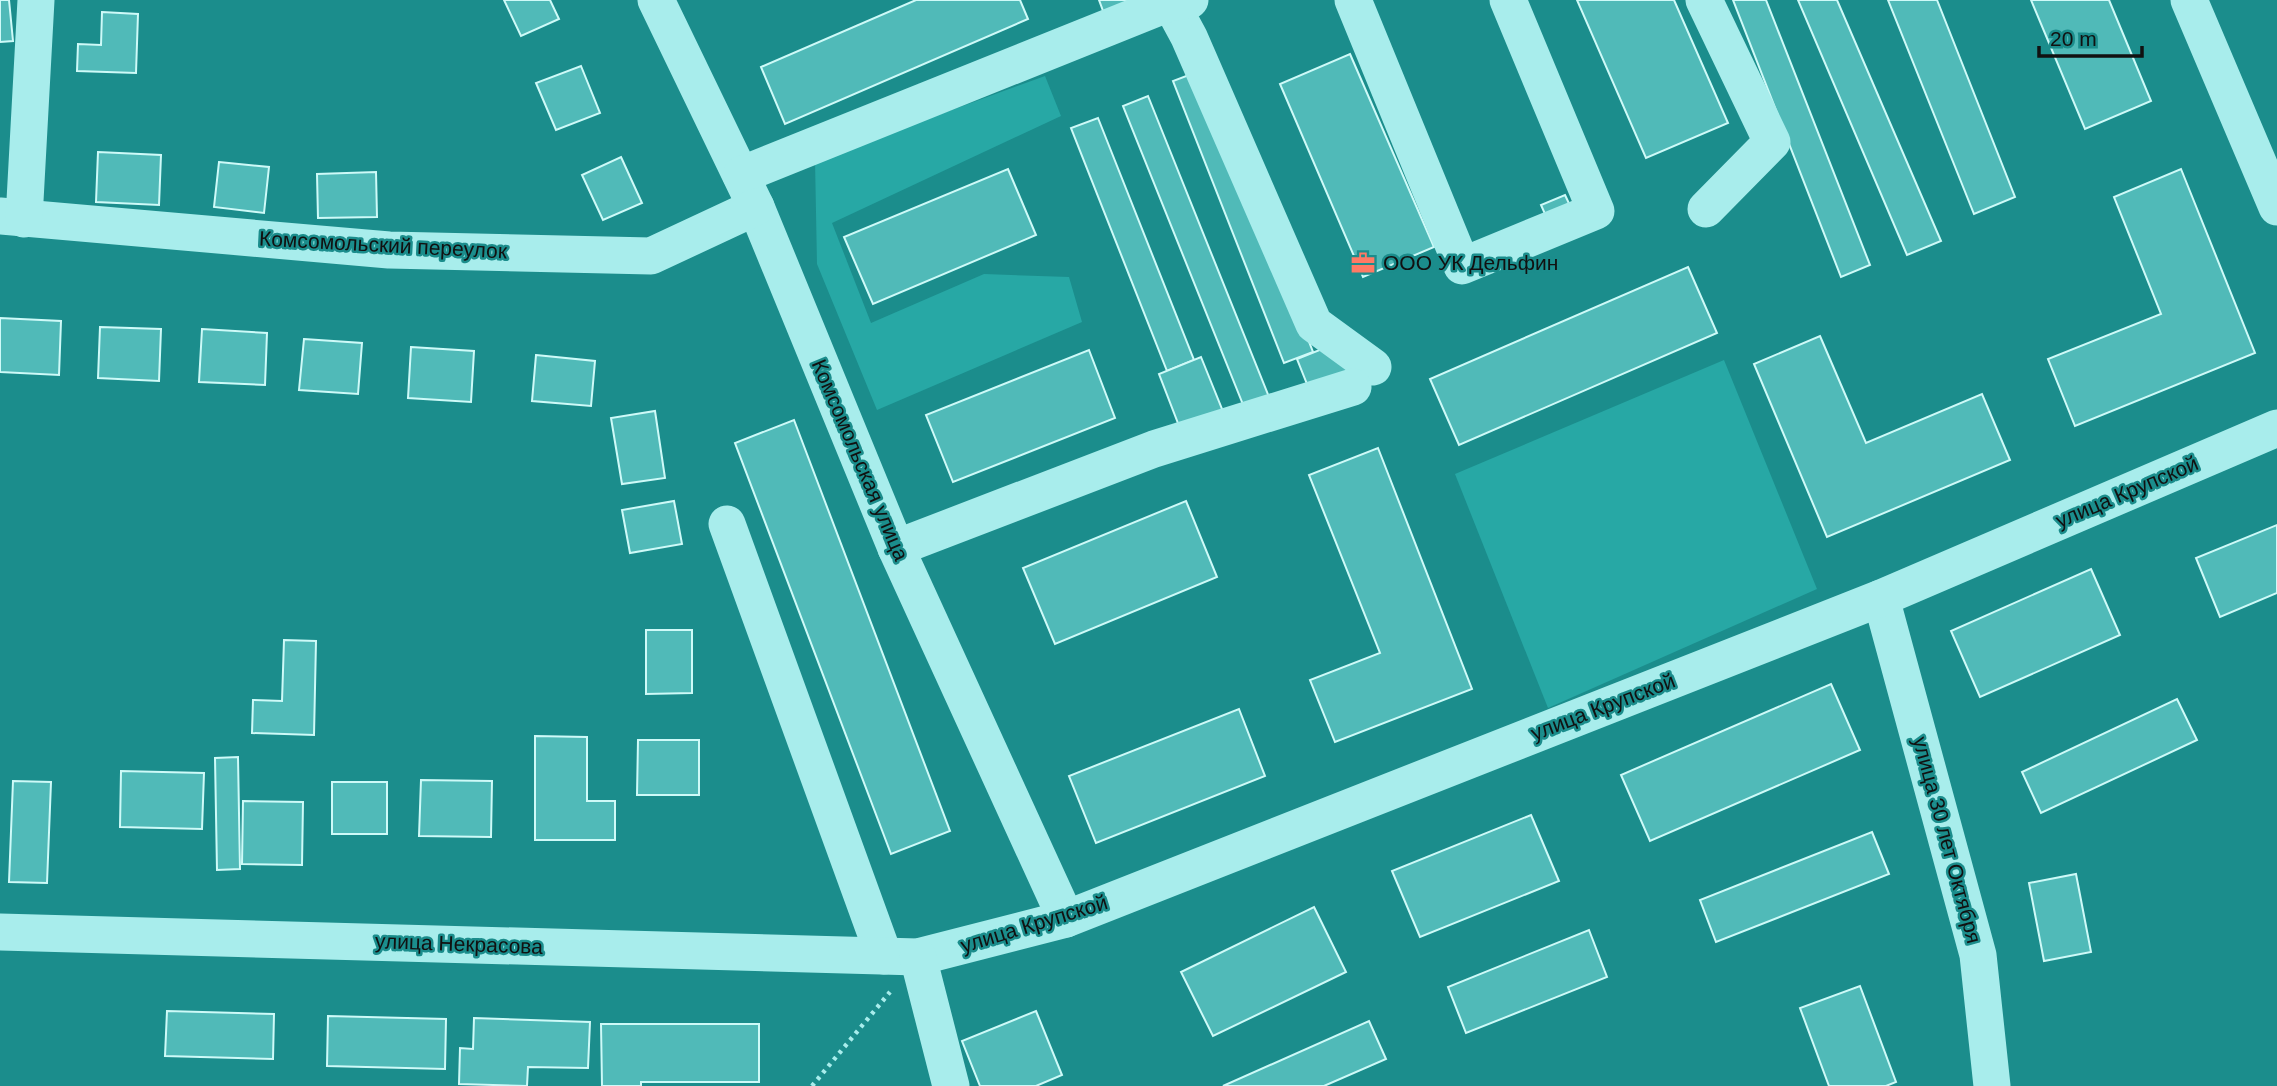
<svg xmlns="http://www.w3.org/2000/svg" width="2277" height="1086" viewBox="0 0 2277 1086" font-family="Helvetica,sans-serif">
	<rect width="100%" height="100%" fill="#1b8d8c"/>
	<g fill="#27a8a5">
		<path d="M1045,76L1061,116L832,223L871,323L984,274L1069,277L1082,322L877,410L817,264L815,160Z"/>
		<path d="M1724,360L1817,589L1548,708L1455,474Z"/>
	</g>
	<g fill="#50bab8" stroke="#cefaf8" stroke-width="2">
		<path d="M0,0H9L13,41L0,42Z"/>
		<path d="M504,0H550L559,19L521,36Z"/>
		<path d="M916,0H1020L1028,19L785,124L761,67Z"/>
		<path d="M1099,0H1152L1106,19Z"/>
		<path d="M1577,0H1674L1728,123L1646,158Z"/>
		<path d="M1733,0H1766L1870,265L1841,277Z"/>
		<path d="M1798,0H1837L1941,241L1907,255Z"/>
		<path d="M1888,0H1937L2015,197L1974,214Z"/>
		<path d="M2031,0H2109L2151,101L2085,129Z"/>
		<path d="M102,12L138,14L136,73L77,71L78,44L101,45Z"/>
		<path d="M1350,54L1434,247L1363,277L1280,84Z"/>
		<path d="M581,66L600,113L556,130L536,83Z"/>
		<path d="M1202,70L1313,352L1284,363L1173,81Z"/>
		<path d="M1148,96L1271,402L1246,412L1123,106Z"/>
		<path d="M1098,118L1194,360L1167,371L1071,128Z"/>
		<path d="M98,152L161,155L159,205L96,202Z"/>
		<path d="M621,157L642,203L603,220L582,175Z"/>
		<path d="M219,162L269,167L264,213L214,207Z"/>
		<path d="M1008,169L1036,235L873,304L844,237Z"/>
		<path d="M2181,169L2255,353L2075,426L2048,359L2161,314L2114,197Z"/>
		<path d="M376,172L377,217L318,218L317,174Z"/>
		<path d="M1565,195L1573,212L1549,223L1541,205Z"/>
		<path d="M1688,267L1717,333L1459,445L1430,379Z"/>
		<path d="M0,318L61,321L59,375L0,372Z"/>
		<path d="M100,327L161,329L159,381L98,378Z"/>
		<path d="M202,329L267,333L265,385L199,382Z"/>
		<path d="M1820,336L1866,443L1982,394L2010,460L1827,537L1754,364Z"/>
		<path d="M304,339L362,343L358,394L299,390Z"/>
		<path d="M1337,343L1349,373L1309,389L1297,359Z"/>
		<path d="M411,347L474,351L471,402L408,398Z"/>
		<path d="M1089,350L1115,418L953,482L926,415Z"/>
		<path d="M536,355L595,361L591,406L532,401Z"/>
		<path d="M1201,357L1224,414L1181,431L1159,374Z"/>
		<path d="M655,411L665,478L622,484L611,418Z"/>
		<path d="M794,420L950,831L891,854L735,443Z"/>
		<path d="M1378,448L1472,689L1335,742L1310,680L1380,653L1309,475Z"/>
		<path d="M674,501L682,544L630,553L622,510Z"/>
		<path d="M1186,501L1217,577L1055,644L1023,568Z"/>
		<path d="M2277,525V593L2220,617L2196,558Z"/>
		<path d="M2091,569L2120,635L1980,697L1951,631Z"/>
		<path d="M646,630H692V693L646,694Z"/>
		<path d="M284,640L316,641L314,735L252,733L253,700L282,701Z"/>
		<path d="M1831,684L1860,750L1650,841L1621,775Z"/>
		<path d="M2177,699L2197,740L2041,813L2022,772Z"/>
		<path d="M1239,709L1265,776L1096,843L1069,776Z"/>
		<path d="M535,736L587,737V801H615V840H535Z"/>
		<path d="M638,740H699V795H637Z"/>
		<path d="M238,757L240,869L217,870L215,758Z"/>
		<path d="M121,771L204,773L202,829L120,827Z"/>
		<path d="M421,780L492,781L491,837L419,836Z"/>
		<path d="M13,781L51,782L47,883L9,882Z"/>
		<rect x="332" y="782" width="55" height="52"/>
		<path d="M243,801L303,802L302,865L242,864Z"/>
		<path d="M1531,815L1559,881L1420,937L1392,871Z"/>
		<path d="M1872,832L1889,874L1716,942L1700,900Z"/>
		<path d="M2076,874L2091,952L2044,961L2029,883Z"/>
		<path d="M1314,907L1346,972L1213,1036L1181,972Z"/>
		<path d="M1589,930L1607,977L1466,1033L1448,987Z"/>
		<path d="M1860,986L1896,1082L1886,1086H1829L1800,1008Z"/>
		<path d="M167,1011L274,1014L273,1059L165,1056Z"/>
		<path d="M1036,1011L1062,1075L1036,1086H980L962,1041Z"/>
		<path d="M328,1016L446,1019L445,1069L327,1066Z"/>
		<path d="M474,1018L590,1022L588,1068L528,1067L527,1086L459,1084L460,1048L473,1049Z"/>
		<path d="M1369,1021L1386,1059L1324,1086H1223Z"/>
		<path d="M601,1024H759V1082H641V1086H602Z"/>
	</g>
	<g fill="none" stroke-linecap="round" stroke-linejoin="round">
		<path stroke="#a8edec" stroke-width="4.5" stroke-dasharray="3.5 5" stroke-linecap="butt" d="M812,1086L890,992"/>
		<g stroke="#a8edec" stroke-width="37">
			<path d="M656,0L756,207L896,548L1066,919"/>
			<path d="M1169,0L1189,37L1314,324L1373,367"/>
			<path d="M1353,0L1462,266L1596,211L1508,0"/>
			<path d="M1704,0L1772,142L1706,209"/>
			<path d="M2189,0L2277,207"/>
			<path d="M741,175L1169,3L1190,0"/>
			<path d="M0,216L389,250L651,256L756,207"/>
			<path d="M24,219L36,0"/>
			<path d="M727,524L884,956"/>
			<path d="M896,548L1154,449L1353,387"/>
			<path d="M1881,598L1978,955L1992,1086"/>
			<path d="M0,932L918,957L1066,919L1881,598L2277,428"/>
			<path d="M918,957L951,1086"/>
		</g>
	</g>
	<defs>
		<g id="office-bare" transform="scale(1.89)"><path d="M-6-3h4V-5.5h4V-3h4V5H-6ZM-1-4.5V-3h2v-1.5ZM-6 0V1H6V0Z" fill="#fe7a65" stroke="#1b8d8c" stroke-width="2.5" paint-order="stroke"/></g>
	</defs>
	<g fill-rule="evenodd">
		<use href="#office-bare" x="1363" y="263"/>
	</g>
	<g text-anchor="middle" stroke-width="5" stroke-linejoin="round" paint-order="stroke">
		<g font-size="21" fill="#111" stroke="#1b8d8c">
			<text transform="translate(383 245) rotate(3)" y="7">Комсомольский переулок</text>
			<text transform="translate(860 460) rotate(67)" y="7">Комсомольская улица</text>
			<text transform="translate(2127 492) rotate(-23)" y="7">улица Крупской</text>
			<text transform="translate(1603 707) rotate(-21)" y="7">улица Крупской</text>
			<text transform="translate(1947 840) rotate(75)" y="7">улица 30 лет Октября</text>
			<text transform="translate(1034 924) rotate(-17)" y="7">улица Крупской</text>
			<text transform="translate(459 944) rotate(2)" y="7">улица Некрасова</text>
		</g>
		<g font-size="21" fill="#111" stroke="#1b8d8c" text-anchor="start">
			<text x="1383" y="270">ООО УК Дельфин</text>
		</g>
	</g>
	<path d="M2039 46v10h103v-10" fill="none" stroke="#111111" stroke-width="3.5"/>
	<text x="2050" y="46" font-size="21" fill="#111111" stroke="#1b8d8c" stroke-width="5" paint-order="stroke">20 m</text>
</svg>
